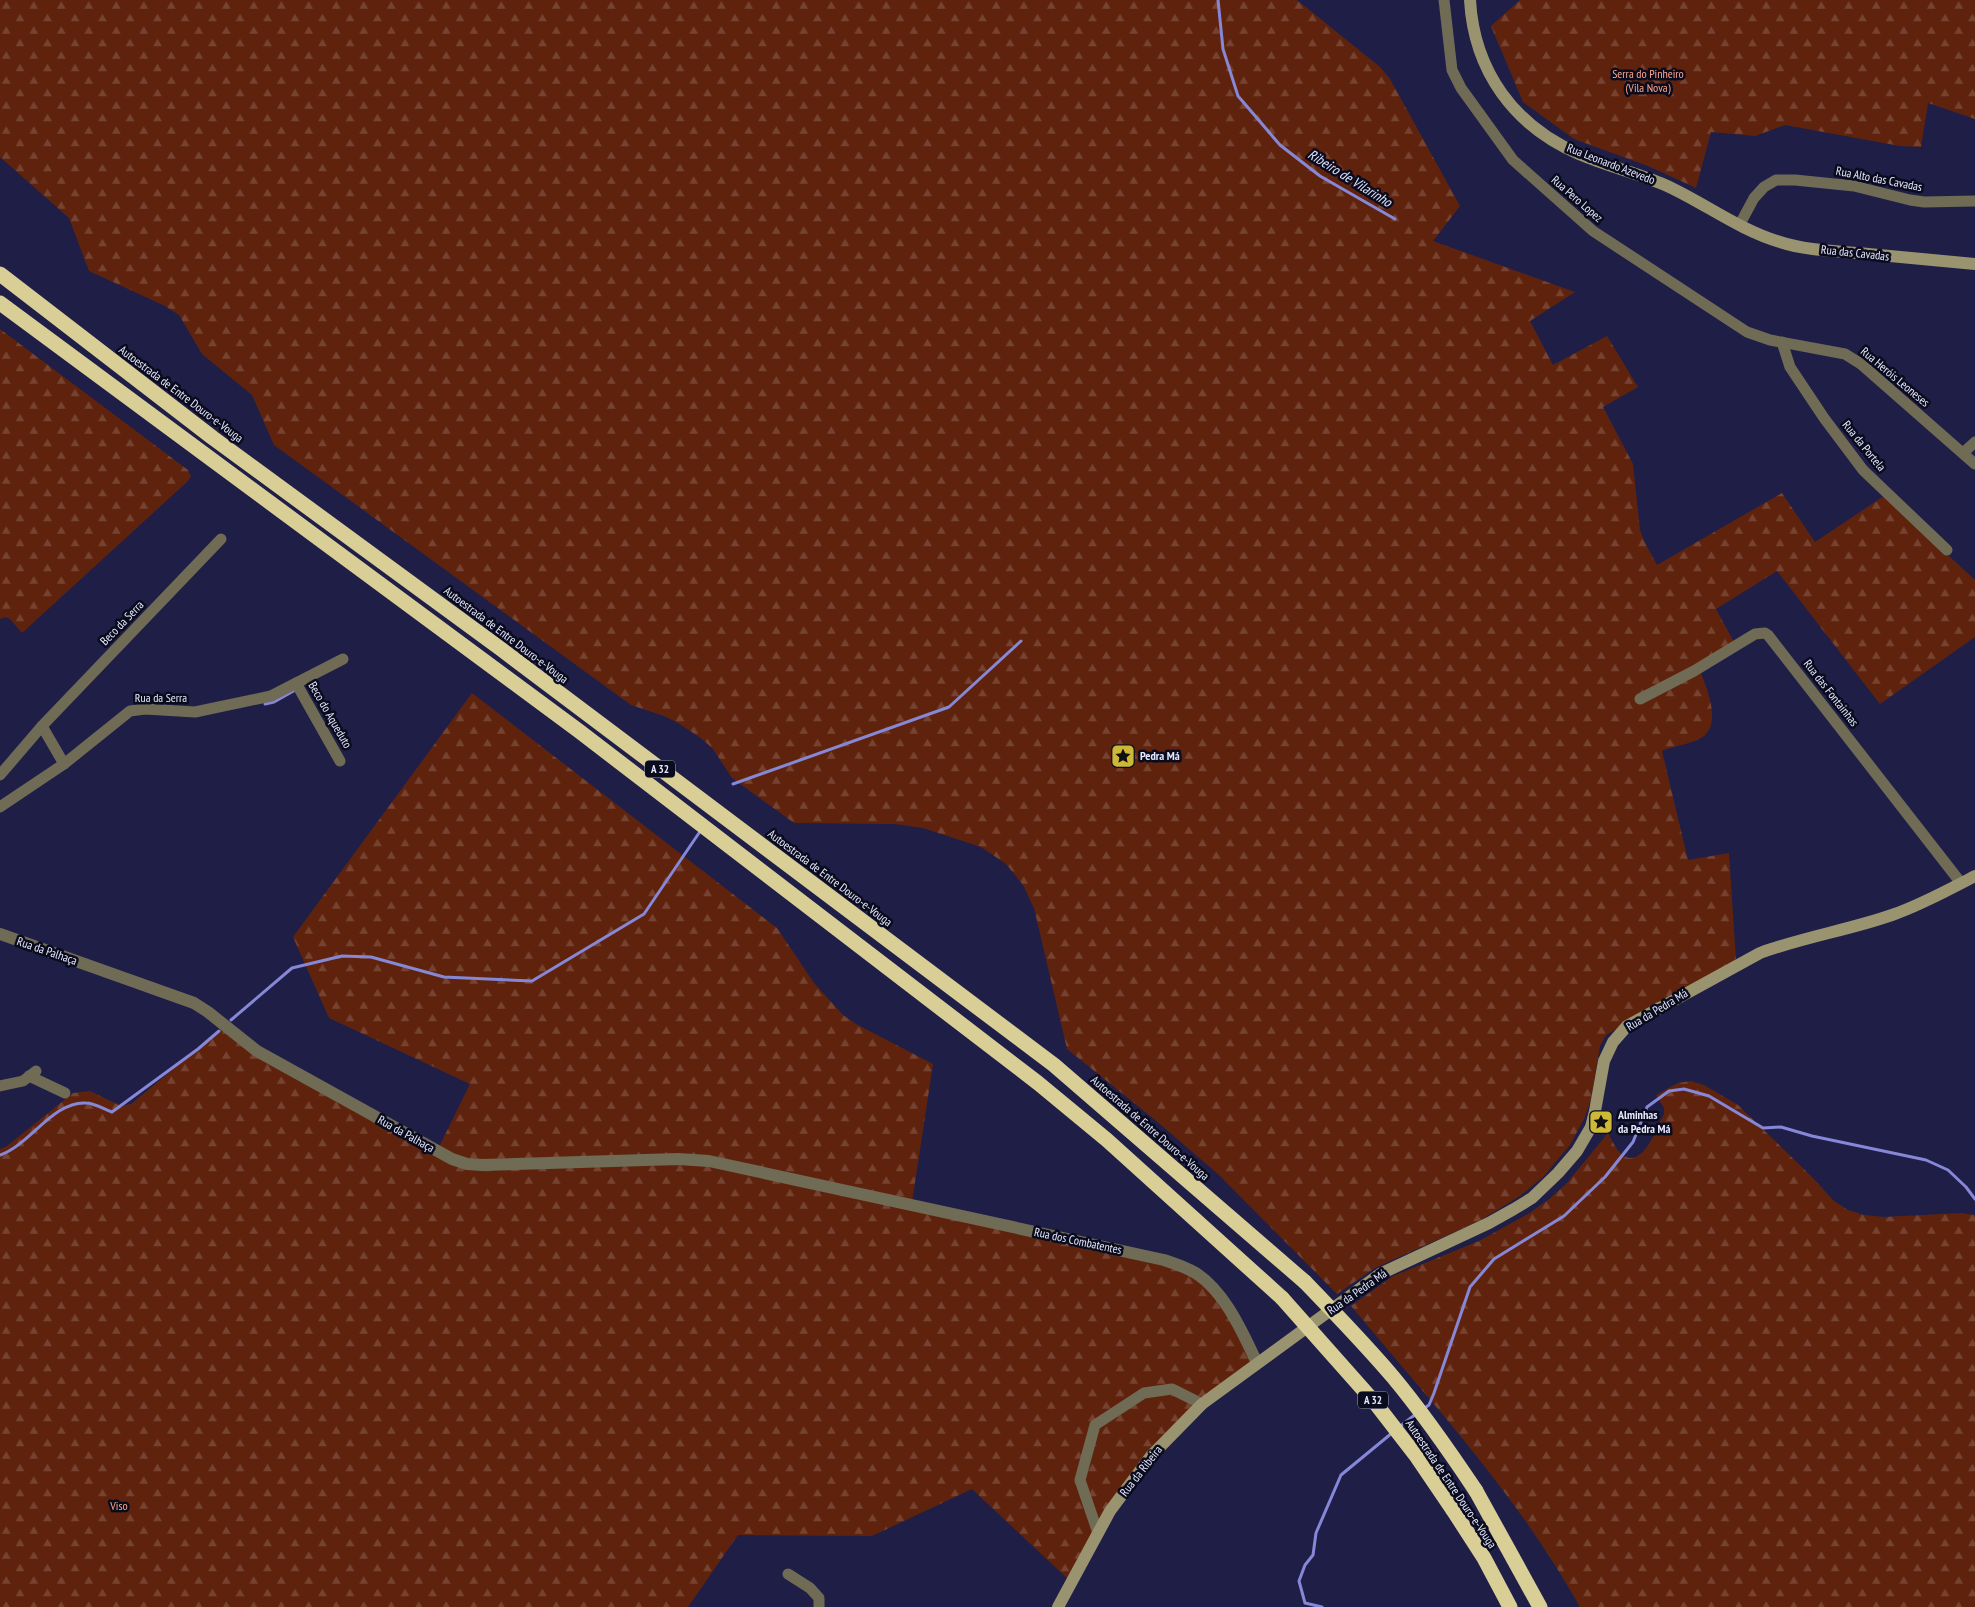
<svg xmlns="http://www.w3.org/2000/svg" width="1975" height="1607" viewBox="0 0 1975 1607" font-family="'PT Sans Narrow',sans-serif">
	<defs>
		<pattern id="forest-firs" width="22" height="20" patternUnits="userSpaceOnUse" patternTransform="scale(1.25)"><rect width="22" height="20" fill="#5f230d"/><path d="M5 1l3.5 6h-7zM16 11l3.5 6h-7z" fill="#764331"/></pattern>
	</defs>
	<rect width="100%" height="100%" fill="#1e1e47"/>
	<g fill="url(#forest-firs)">
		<path d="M0,0H1297L1380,67L1390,79L1460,206L1433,241L1575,292L1530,321L1553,365L1607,336L1638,387L1603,407L1633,464L1640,530L1644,541L1657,565L1782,493L1815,542L1884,496L1975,580V637L1880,704L1777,571L1716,609L1734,642L1698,665C1704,682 1722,719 1705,735C1697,743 1673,746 1662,751L1688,860L1729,853L1736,960L1606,1035L1600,1046L1591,1099L1585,1117L1570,1145L1543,1177L1520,1196L1481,1220L1375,1268L1337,1294L1219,1175L1154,1119L1067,1049L1034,908L1023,885L1006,864L981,847L923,828L895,824L794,823L732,778L713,749L702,739L678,723L664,716L631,705L274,445L252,395L202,354L179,315L165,306L89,271L69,218L0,157Z"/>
		<path d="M1520,0H1975V119L1928,103L1921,147L1900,146L1785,125L1755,136L1711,132L1696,188L1648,166L1574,139L1523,102L1491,26Z"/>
		<path d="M0,329L188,470L191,476L188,481L22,633L10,619L5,617L0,619Z"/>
		<path d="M472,693L777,928L814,983L843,1015L856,1024L933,1064L911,1209L1164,1260L1216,1290L1257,1363L1151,1456L1071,1582L972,1489L872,1536L738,1535L688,1607H0V1149L7,1146L73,1093L90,1091L121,1106L131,1104L223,1028L437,1151L470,1084L329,1018L293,937Z"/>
		<path d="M1691,1081L1704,1085L1738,1105L1811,1176L1834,1201L1848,1210L1864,1215L1884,1217L1961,1213L1975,1215V1607H1580C1518,1496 1432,1403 1351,1306L1393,1276L1479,1241L1528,1214L1548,1200L1566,1184L1608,1133C1612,1140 1617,1152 1624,1156C1644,1167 1657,1127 1664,1114V1108L1656,1095L1678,1083Z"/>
	</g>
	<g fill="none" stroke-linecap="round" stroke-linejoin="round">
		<g stroke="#8688d7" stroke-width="3">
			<path d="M1218,0L1223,49L1238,96L1280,145L1320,176L1395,219"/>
			<path d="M265,704L274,702L297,689"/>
			<path d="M733,784L949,707L1021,641"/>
			<path d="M231,1020L292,968L342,956L371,957L444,977L532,981L644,914L699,833"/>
			<path d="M0,1155C30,1145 53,1101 86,1103C94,1103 104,1109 112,1112L198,1049L219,1031"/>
			<path d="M1423,1409L1429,1405L1434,1393L1470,1287L1494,1259L1564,1216L1605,1177L1633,1142L1647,1107L1669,1091L1684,1089L1709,1096L1763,1128L1781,1127L1812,1136L1926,1160L1948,1170L1966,1187L1975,1199"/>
			<path d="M1399,1427L1416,1414"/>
			<path d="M1322,1607L1305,1603L1299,1581L1305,1565L1313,1555L1316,1533L1341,1475L1392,1433"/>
		</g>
		<g stroke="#6f6b55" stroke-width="11">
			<path d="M1444,0L1452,70L1461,88L1513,160L1593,231L1747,332L1770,340L1845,354L1861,364L1975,464"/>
			<path d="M1740,224L1754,198L1764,187L1776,180H1795L1854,186L1910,200L1924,202L1975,201"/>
			<path d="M1782,342L1790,367L1824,418L1863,470L1947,550"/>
			<path d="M1963,453L1975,442"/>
			<path d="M296,683L340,761"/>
			<path d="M1640,699L1694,671L1755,634L1765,633L1768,635L1961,883"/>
			<path d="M42,726L64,764"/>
			<path d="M0,775L42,726L221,539"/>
			<path d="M0,807L64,764L130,711L145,709L195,712L271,696L343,659"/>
			<path d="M29,1076L65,1093"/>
			<path d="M0,1086L23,1081L36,1071"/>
			<path d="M1098,1533L1080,1480L1095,1425L1144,1393L1172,1389L1202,1404"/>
			<path d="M788,1574L810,1588L819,1598V1607"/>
		</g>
		<path stroke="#6f6b55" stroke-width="12" d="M0,934L194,1003L208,1012L257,1051L452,1159L467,1164L482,1165L678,1159L709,1161L1164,1260C1173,1263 1182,1266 1190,1270C1222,1285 1243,1333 1257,1363"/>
		<g stroke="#9a936f" stroke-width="12">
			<path d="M1470,0C1474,71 1514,126 1579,154C1607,166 1637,173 1665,185C1703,202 1739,230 1780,242C1804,250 1833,251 1858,253C1897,257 1936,260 1975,264"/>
			<path d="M1058,1607L1110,1511L1151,1456L1202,1404L1380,1274L1489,1223L1514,1209L1532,1198L1558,1173L1577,1151L1591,1127L1595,1111L1604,1061L1613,1042L1627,1026L1760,953C1803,937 1849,930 1892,915C1921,905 1948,890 1975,876"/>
		</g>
		<g stroke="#d9ce96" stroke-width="15">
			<path d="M0,274L213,438L501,649L1054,1065L1305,1282"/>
			<path d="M0,303L579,731L1038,1083L1107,1140L1282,1298"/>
			<path d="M1476,1491L1540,1607"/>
			<path d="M1453,1510L1484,1558L1510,1607"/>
		</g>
		<g stroke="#d9ce96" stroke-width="15">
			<path d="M1305,1282C1335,1313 1365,1344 1393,1377C1423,1413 1450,1452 1476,1491"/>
			<path d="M1282,1298L1376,1404L1417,1457L1453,1510"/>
		</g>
	</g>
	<defs>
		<g id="sight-square" transform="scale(1.25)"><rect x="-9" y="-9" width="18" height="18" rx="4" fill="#ceb837" stroke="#0a0b1d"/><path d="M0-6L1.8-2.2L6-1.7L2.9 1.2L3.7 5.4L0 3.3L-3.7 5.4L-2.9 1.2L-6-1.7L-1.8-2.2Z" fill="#111"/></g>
	</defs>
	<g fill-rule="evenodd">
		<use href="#sight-square" x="1123" y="756"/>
		<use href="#sight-square" x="1601" y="1122"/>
	</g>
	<g text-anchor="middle" stroke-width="5" stroke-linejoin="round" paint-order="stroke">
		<g fill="#0a0b1d" stroke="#a3a6ba" stroke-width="1">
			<rect x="645" y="760.5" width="30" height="17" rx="4"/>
			<rect x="1358" y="1391.5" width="30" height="17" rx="4"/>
		</g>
		<g font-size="11" font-weight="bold" fill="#e5e8fe">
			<text x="660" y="773">A 32</text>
			<text x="1373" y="1404">A 32</text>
		</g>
		<g font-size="12" fill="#fea689" stroke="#0a0b1d">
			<text x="1648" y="78">Serra do Pinheiro<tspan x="1648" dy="14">(Vila Nova)</tspan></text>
			<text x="119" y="1510">Viso</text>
		</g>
		<g font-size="12" fill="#e5e8fe" stroke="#0a0b1d">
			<text transform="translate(1611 164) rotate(21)" y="4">Rua Leonardo Azevedo</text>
			<text transform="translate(1879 179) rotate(11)" y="4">Rua Alto das Cavadas</text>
			<text transform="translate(1577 199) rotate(41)" y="4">Rua Pero Lopez</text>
			<text transform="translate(1855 253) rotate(6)" y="4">Rua das Cavadas</text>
			<text transform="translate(1895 377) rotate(40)" y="4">Rua Heróis Leoneses</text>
			<text transform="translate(181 394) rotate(37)" y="4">Autoestrada de Entre Douro-e-Vouga</text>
			<text transform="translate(1864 446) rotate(51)" y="4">Rua da Portela</text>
			<text transform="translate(122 623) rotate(-46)" y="4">Beco da Serra</text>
			<text transform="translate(506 635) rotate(37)" y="4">Autoestrada de Entre Douro-e-Vouga</text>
			<text transform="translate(1831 693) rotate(52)" y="4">Rua das Fontainhas</text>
			<text x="161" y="702">Rua da Serra</text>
			<text transform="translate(330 715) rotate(60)" y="4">Beco do Aqueduto</text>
			<text transform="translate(830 878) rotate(37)" y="4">Autoestrada de Entre Douro-e-Vouga</text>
			<text transform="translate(47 951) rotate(19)" y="4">Rua da Palhaça</text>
			<text transform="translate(1657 1010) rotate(-31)" y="4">Rua da Pedra Má</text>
			<text transform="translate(1150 1128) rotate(41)" y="4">Autoestrada de Entre Douro-e-Vouga</text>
			<text transform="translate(406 1134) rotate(29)" y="4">Rua da Palhaça</text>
			<text transform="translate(1078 1241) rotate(12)" y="4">Rua dos Combatentes</text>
			<text transform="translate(1357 1292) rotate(-35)" y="4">Rua da Pedra Má</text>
			<text transform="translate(1141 1471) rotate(-52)" y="4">Rua da Ribeira</text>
			<text transform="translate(1451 1484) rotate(56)" y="4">Autoestrada de Entre Douro-e-Vouga</text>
		</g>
		<g font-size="12" font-weight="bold" fill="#e5e8fe" stroke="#0a0b1d" text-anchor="start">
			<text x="1140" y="760">Pedra Má</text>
			<text x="1618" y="1119">Alminhas<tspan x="1618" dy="14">da Pedra Má</tspan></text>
		</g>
		<g font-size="14" font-style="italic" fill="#dee2fd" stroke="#0a0b1d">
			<text transform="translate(1350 178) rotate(32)" y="5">Ribeiro de Vilarinho</text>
		</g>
	</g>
</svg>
